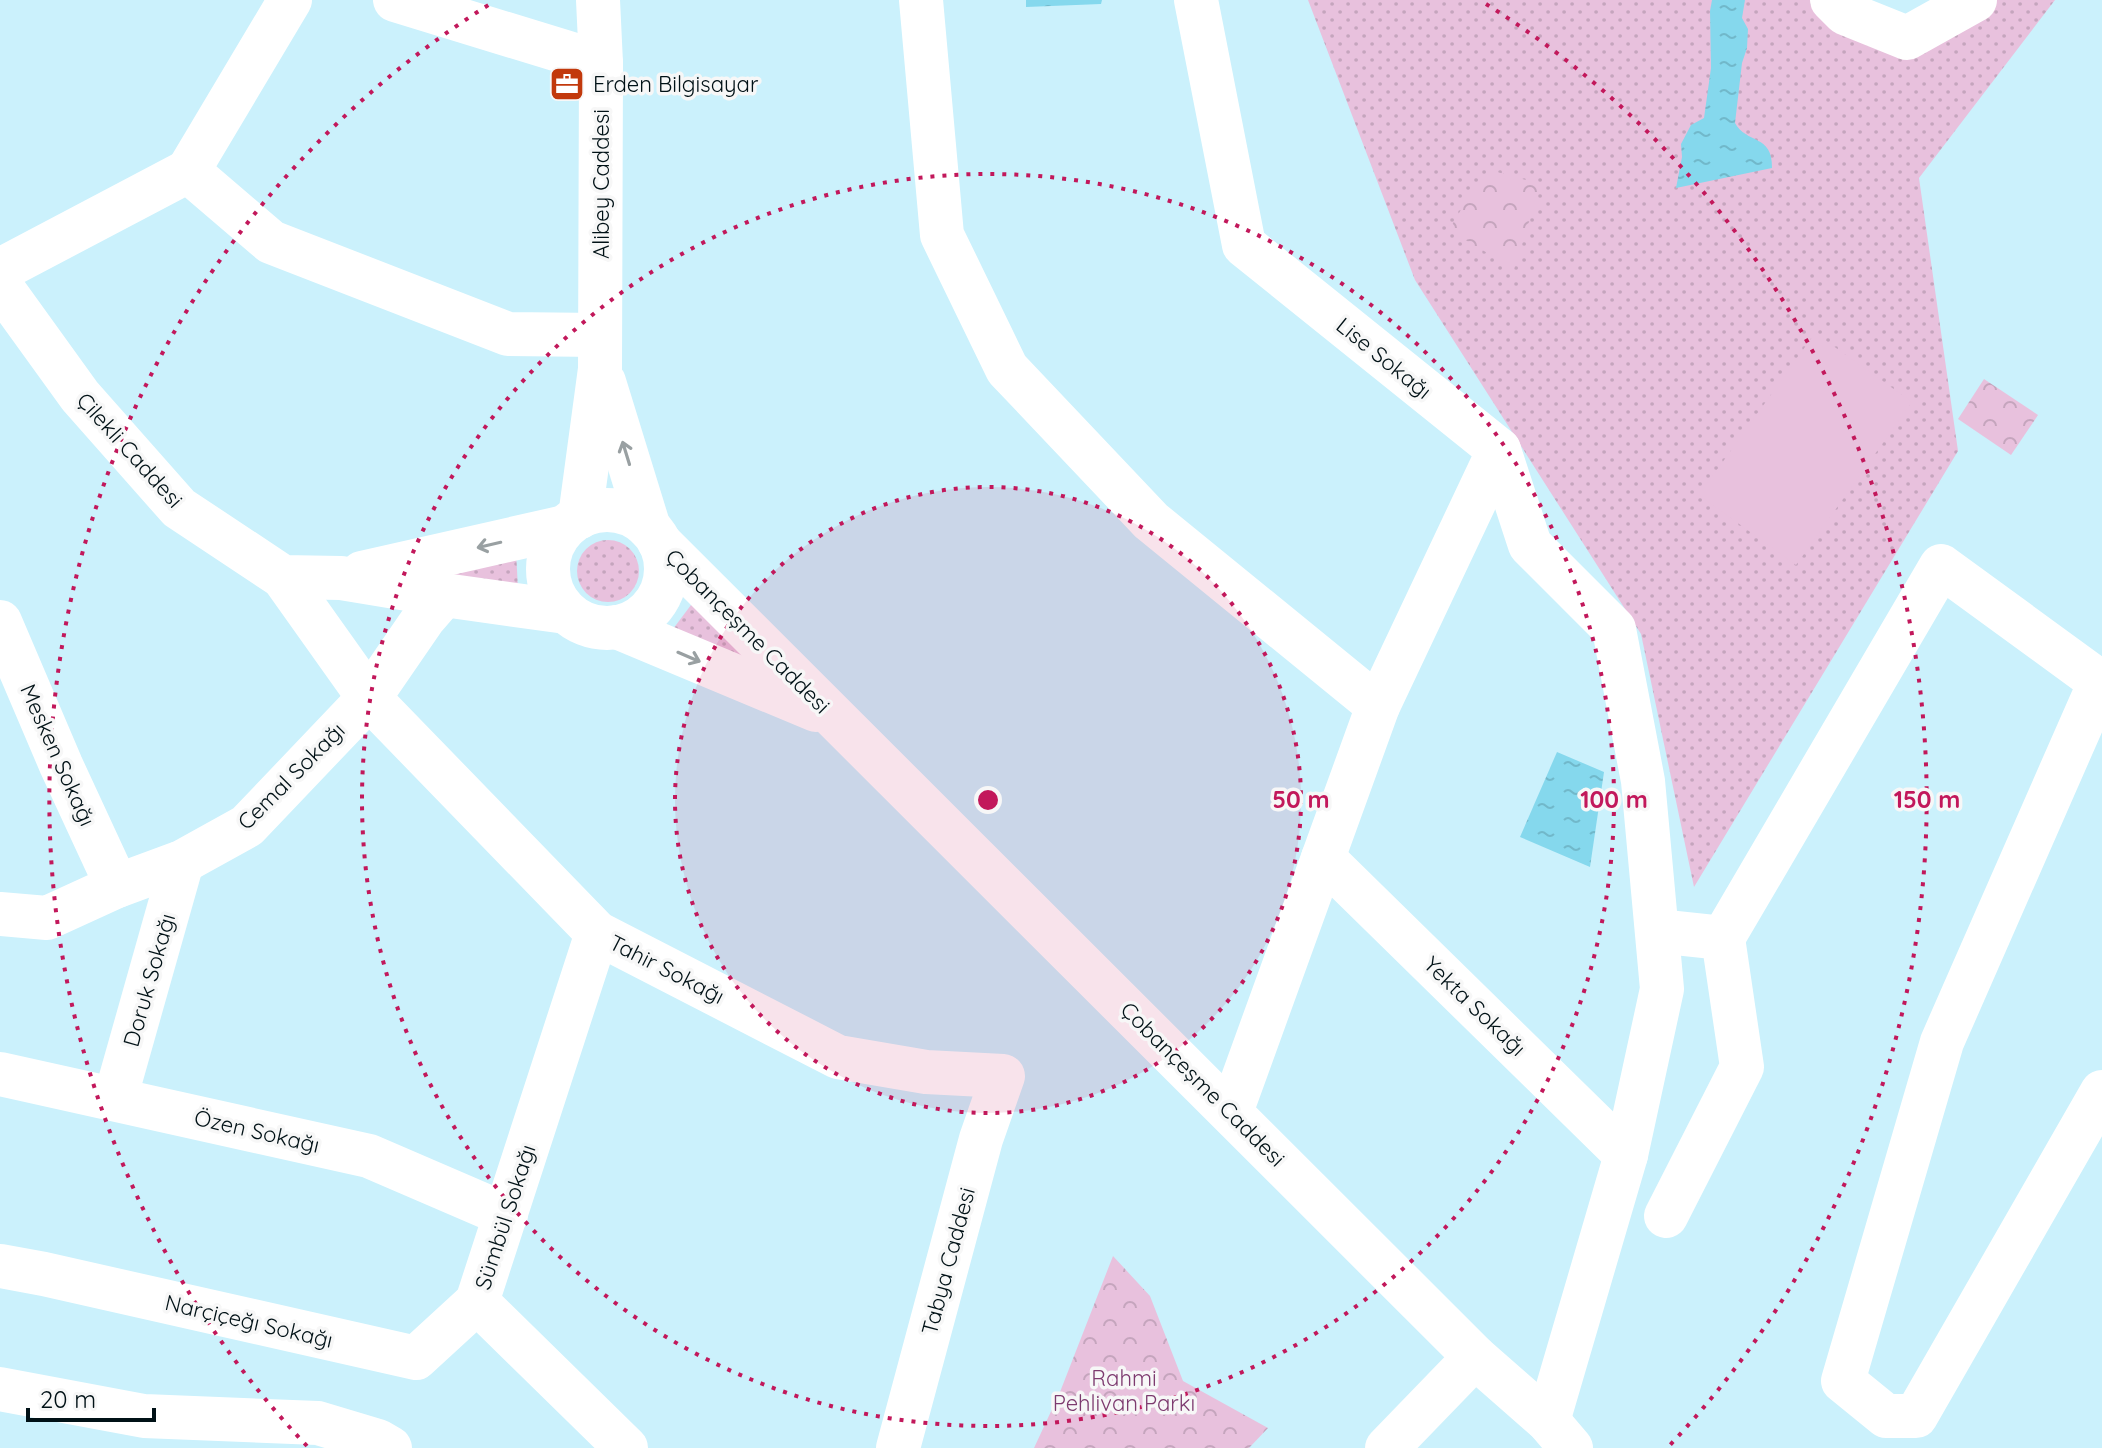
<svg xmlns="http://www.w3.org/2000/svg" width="2102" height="1448" viewBox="0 0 2102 1448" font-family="Quicksand,sans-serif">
	<defs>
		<pattern id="grass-dots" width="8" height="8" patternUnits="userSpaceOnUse" patternTransform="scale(2)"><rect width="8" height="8" fill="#e8c1dd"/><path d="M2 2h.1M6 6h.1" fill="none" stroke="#c5a5bd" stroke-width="1.8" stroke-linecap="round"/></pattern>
		<pattern id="park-crowns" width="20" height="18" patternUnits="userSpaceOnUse" patternTransform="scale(2)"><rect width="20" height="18" fill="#e8c1dd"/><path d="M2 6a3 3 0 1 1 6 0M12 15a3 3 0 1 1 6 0" fill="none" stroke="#c5a5bd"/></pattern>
		<pattern id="water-ripples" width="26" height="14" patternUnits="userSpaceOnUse" patternTransform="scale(2)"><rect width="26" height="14" fill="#85d8ed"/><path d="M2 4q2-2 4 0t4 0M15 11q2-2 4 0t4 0" fill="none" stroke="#71b8ca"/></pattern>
	</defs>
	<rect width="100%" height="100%" fill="#cbf1fc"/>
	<g fill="url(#grass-dots)">
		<path d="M1308,0H1846L1904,53L1996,0H2055L1919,178L1958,451L1694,887L1641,634L1415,280Z"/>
		<circle cx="608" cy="571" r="31"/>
		<path d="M516,551L518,589L413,566Z"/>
		<path d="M694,601L760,665L673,629Z"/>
	</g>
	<g fill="url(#park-crowns)">
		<path d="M1497,172L1541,184L1514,269L1449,230L1472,191Z"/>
		<path d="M1984,379L2038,415L2011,455L1958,419Z"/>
		<path d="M1113,1256L1150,1296L1183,1381L1268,1428L1249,1448H1034L1060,1392Z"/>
	</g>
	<path fill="#e8c1dd" d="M1815,333L1912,402L1796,565L1699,495Z"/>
	<g fill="url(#water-ripples)">
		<path d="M1026,0H1102L1101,4L1026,7Z"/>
		<path d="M1712,0H1745L1742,18L1748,29L1747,48L1742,63L1735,123C1746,144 1773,134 1772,168L1676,188L1682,157L1681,144L1691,125L1704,118L1711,68L1710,11Z"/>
		<path d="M1557,752L1604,772L1590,867L1520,837Z"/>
	</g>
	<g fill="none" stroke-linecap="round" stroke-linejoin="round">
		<g stroke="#fff" stroke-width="44">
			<path d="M395,0L601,63"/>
			<path d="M921,0L942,235L1007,369L1151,521L1378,706L1231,1112"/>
			<path d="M1196,0L1244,245L1499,450L1378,706"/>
			<path d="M1832,0L1845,13L1907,38L1975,0"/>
			<path d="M188,171L290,0"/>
			<path d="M0,270L188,171L271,242L508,334L600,335"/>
			<path d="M0,285L80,396L179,508L283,577L341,578L444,595L566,612"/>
			<path d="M604,382L649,528"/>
			<path d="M1499,450L1530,545L1614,629L1643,781L1662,989L1626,1155L1548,1421"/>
			<circle cx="607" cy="569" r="59"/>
			<path d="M580,517L600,369L601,63L598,0"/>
			<path d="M660,543L1475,1357L1548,1421L1571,1448"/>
			<path d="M362,573L565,527"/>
			<path d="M283,577L369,698L597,933L838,1057L926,1072L1003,1076L981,1139L898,1448"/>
			<path d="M0,622L61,765L117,886"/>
			<path d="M617,627L816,710"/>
			<path d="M1323,858L1626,1155"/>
			<path d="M0,914L47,918L117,886L182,862L247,826L369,698L424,618L444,595"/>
			<path d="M1657,931L1723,938L1742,1067L1666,1216"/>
			<path d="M597,933L477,1302L626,1448"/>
			<path d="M1723,938L1941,566L2100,682L1942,1042L1843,1381L1886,1416H1916L2102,1092"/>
			<path d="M0,1074L369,1156L506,1215"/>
			<path d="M115,1099L182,862"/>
			<path d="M0,1266L44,1274L416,1358L477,1302"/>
			<path d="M0,1389L144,1416L318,1423L378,1441L390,1448"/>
			<path d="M1387,1448L1475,1357"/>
		</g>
	</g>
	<defs><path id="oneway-shaft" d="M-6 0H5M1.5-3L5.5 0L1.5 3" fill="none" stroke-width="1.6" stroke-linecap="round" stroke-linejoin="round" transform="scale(2)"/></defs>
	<g stroke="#99a0a2">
		<use href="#oneway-shaft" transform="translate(626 453) rotate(-107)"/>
		<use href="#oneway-shaft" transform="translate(489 545) rotate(167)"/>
		<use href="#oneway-shaft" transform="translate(689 657) rotate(23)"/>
	</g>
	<circle cx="988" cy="800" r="313" fill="#c2185b" fill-opacity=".12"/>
	<g fill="none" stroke="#c2185b" stroke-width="4" stroke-dasharray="4 8">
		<circle cx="988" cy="800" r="313"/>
		<circle cx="988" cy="800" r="626"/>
		<path d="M307 1446A939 939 0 0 1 490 4M1486 4A939 939 0 0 1 1669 1446"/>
	</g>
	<defs>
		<g id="office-square" transform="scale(1.8)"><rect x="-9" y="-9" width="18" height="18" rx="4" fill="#c2390c" stroke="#f7f7f7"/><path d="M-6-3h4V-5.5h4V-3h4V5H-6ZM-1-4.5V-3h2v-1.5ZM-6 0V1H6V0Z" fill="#fff"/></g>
	</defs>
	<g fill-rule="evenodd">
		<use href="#office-square" x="567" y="84"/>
	</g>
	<g text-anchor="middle" stroke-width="7" stroke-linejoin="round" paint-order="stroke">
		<g font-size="22" fill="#001116" stroke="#f7f7f7" text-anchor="start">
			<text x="593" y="92">Erden Bilgisayar</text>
		</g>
		<g font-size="22" fill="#001116" stroke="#f7f7f7">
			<text transform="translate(601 184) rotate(-90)" y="8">Alibey Caddesi</text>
			<text transform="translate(1384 358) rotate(39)" y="8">Lise Sokağı</text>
			<text transform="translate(130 450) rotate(48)" y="8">Çilekli Caddesi</text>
			<text transform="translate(748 631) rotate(45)" y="8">Çobançeşme Caddesi</text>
			<text transform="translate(58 755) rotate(66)" y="8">Mesken Sokağı</text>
			<text transform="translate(291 776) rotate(-45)" y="8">Cemal Sokağı</text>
			<text transform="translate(667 969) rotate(27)" y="8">Tahir Sokağı</text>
			<text transform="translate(149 980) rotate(-74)" y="8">Doruk Sokağı</text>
			<text transform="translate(1475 1006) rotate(44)" y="8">Yekta Sokağı</text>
			<text transform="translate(1203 1084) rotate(45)" y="8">Çobançeşme Caddesi</text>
			<text transform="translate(257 1131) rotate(13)" y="8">Özen Sokağı</text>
			<text transform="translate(505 1217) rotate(-72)" y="8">Sümbül Sokağı</text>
			<text transform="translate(948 1261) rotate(-75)" y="8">Tabya Caddesi</text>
			<text transform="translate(249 1321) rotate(13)" y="8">Narçiçeğı Sokağı</text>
		</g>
		<g font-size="22" fill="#7d3a6f" stroke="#f7f7f7">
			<text x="1124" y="1386">Rahmi<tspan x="1124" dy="25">Pehlivan Parkı</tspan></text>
		</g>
	</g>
	<circle cx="988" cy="800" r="12" fill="#c2185b" stroke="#f7f7f7" stroke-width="4"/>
	<g font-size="24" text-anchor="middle" font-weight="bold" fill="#c2185b" stroke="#f7f7f7" stroke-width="7" stroke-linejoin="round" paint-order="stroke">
		<text x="1301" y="808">50 m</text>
		<text x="1614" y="808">100 m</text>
		<text x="1927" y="808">150 m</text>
	</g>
	<path d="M28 1408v12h126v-12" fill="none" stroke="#001116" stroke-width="4"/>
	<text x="40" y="1408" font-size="24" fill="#001116" stroke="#f7f7f7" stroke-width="6" paint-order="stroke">20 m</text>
</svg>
